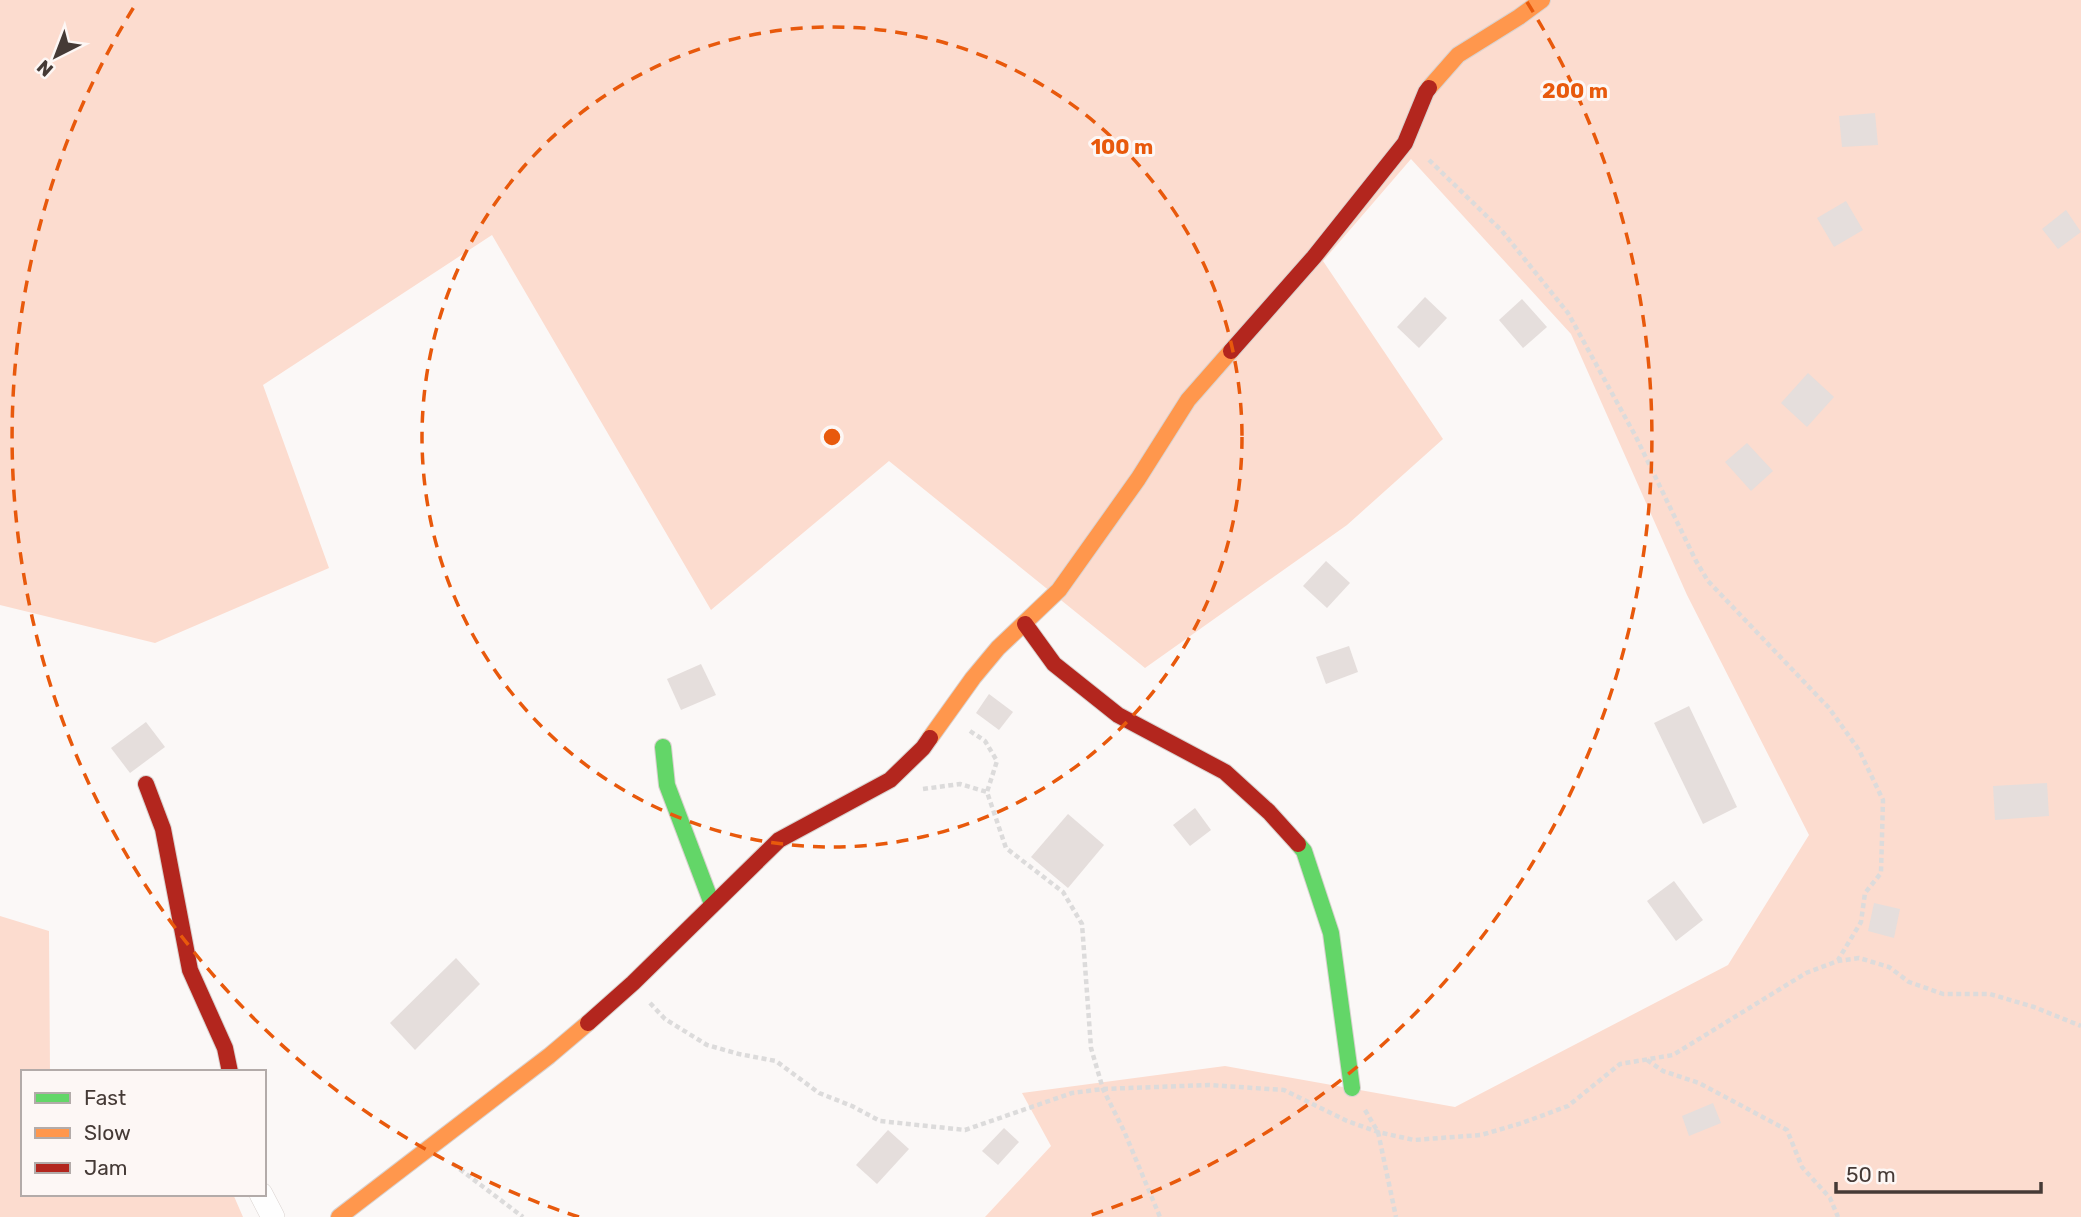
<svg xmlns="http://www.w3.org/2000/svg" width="2081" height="1217" viewBox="0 0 2081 1217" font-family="Rubik,sans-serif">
	<rect width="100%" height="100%" fill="#fbf8f7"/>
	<g fill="#fcdccf">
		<path d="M0,0H2081V1217H985L1051,1146L1022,1093L1225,1066L1455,1107L1728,965L1809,835L1687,595L1571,334L1411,159L1323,261L1443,439L1347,525L1145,668L889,461L711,610L492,235L263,385L329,568L155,643L0,605Z"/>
		<path d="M0,916L49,931L50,1072H23V1194H233L243,1217H0Z"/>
	</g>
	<g fill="#e5dedc">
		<path d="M1875,113L1878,145L1842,147L1839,116Z"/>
		<path d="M1846,201L1863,230L1834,247L1817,218Z"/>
		<path d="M2066,210L2081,232L2058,249L2042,229Z"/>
		<path d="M1425,297L1447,318L1419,348L1397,327Z"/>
		<path d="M1522,299L1547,327L1523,348L1499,320Z"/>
		<path d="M1808,373L1834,397L1807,427L1781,403Z"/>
		<path d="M1747,443L1773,471L1751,491L1725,462Z"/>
		<path d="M1326,561L1350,583L1327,608L1303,586Z"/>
		<path d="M1349,646L1358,672L1326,684L1316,657Z"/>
		<path d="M701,664L716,695L681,710L667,679Z"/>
		<path d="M989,694L1013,712L999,730L976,713Z"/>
		<path d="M1689,706L1737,807L1703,824L1654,723Z"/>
		<path d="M146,722L165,747L130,773L111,748Z"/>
		<path d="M2047,783L2049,816L1995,820L1993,786Z"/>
		<path d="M1195,808L1211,830L1190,846L1173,825Z"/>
		<path d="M1068,814L1104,845L1068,888L1031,857Z"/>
		<path d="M1674,881L1703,920L1676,941L1647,901Z"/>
		<path d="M1874,903L1900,909L1894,938L1868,931Z"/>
		<path d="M456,958L480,984L415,1050L390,1023Z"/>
		<path d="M1713,1103L1721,1123L1689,1136L1682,1116Z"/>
		<path d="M1004,1128L1019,1142L998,1165L982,1151Z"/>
		<path d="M888,1130L909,1149L877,1184L856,1165Z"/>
	</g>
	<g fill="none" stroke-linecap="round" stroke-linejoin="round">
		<g stroke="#d9d2cf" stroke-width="24">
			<path id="street" d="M261,1194L273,1217"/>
		</g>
		<g stroke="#d9d2cf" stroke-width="18">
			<g id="fast">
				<path d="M663,747L667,785L712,904"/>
				<path d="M1298,844L1304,851L1331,933L1352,1088"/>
			</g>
		</g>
		<g stroke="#d9d2cf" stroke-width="18">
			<g id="slow">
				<path d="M1429,88L1458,55L1519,17L1542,0"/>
				<path d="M930,738L973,678L998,648L1059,590L1138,479L1188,400L1231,351"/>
				<path d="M339,1217L549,1056L588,1023"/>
			</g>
		</g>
		<g stroke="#d9d2cf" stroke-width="18">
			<g id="jam">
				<path d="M1231,351L1314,257L1405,143L1426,92L1429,88"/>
				<path d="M1025,624L1054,664L1118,715L1225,772L1269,812L1298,844"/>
				<path d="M146,784L163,829L190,970L225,1048L230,1072"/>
				<path d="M588,1023L633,983L779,840L890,780L923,748L930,738"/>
			</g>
		</g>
		<g stroke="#dcdbdb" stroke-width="4.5" stroke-dasharray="5 3.5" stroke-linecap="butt">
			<path d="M1429,160L1502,231L1568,313L1636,437L1696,561L1708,581L1829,708L1859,750L1883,800L1881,873L1865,893L1861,922L1838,960"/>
			<path d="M970,731L985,741L997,761L987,792L1006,848L1063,892L1082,924L1091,1048L1103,1089L1124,1131L1160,1217"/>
			<path d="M923,789L960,784L987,792"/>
			<path d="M650,1003L665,1019L707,1045L739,1054L776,1061L819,1093L852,1106L880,1121L965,1130L1072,1093L1103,1089L1209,1085L1284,1090L1347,1121L1378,1132L1414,1140L1481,1135L1522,1123L1568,1106L1620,1064L1673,1055L1806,973L1838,961L1859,958L1889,967L1909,982L1943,994H1990L2034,1007L2081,1026"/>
			<path d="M1647,1060L1663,1071L1699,1083L1787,1130L1802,1167L1830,1198L1838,1217"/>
			<path d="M1365,1110L1378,1132L1396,1217"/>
			<path d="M453,1164L523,1217"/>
		</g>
		<use href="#street" stroke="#fefefe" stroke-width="23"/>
		<use href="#fast" stroke="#63d668" stroke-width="16"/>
		<use href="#slow" stroke="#ff974d" stroke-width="16"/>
		<use href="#jam" stroke="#b3261e" stroke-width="16"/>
	</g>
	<g fill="none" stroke="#e8590c" stroke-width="3.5" stroke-dasharray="12 9">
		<circle cx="832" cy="437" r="410"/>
		<path d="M579 1217A820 820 0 0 1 137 2M1527 2A820 820 0 0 1 1085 1217"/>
	</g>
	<circle cx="832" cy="437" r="10" fill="#e8590c" stroke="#fdf7f5" stroke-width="3.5"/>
	<g font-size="21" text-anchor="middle" font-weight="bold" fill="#e8590c" stroke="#fdf7f5" stroke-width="6" stroke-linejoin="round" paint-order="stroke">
		<text x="1575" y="98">200 m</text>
		<text x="1122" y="154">100 m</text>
	</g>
	<rect x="21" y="1070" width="245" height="126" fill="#fdf7f5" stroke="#b3aba9" stroke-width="2"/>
	<rect x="35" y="1093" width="35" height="10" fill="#63d668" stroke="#b3aba9" stroke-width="2"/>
	<text x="84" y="1105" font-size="21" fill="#453a36">Fast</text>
	<rect x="35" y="1128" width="35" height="10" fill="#ff974d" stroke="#b3aba9" stroke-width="2"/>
	<text x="84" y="1140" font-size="21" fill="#453a36">Slow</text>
	<rect x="35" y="1163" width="35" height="10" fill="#b3261e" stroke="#b3aba9" stroke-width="2"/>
	<text x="84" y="1175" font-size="21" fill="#453a36">Jam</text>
	<g transform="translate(56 56) rotate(222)" stroke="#fdf7f5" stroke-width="5" paint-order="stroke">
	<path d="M0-5L12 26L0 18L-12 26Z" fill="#453a36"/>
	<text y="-10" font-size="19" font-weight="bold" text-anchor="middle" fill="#453a36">N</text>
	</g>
	<path d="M1836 1182v10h205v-10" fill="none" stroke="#453a36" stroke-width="3.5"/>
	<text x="1846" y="1182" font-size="21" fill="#453a36" stroke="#fdf7f5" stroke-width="5" paint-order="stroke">50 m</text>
</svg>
